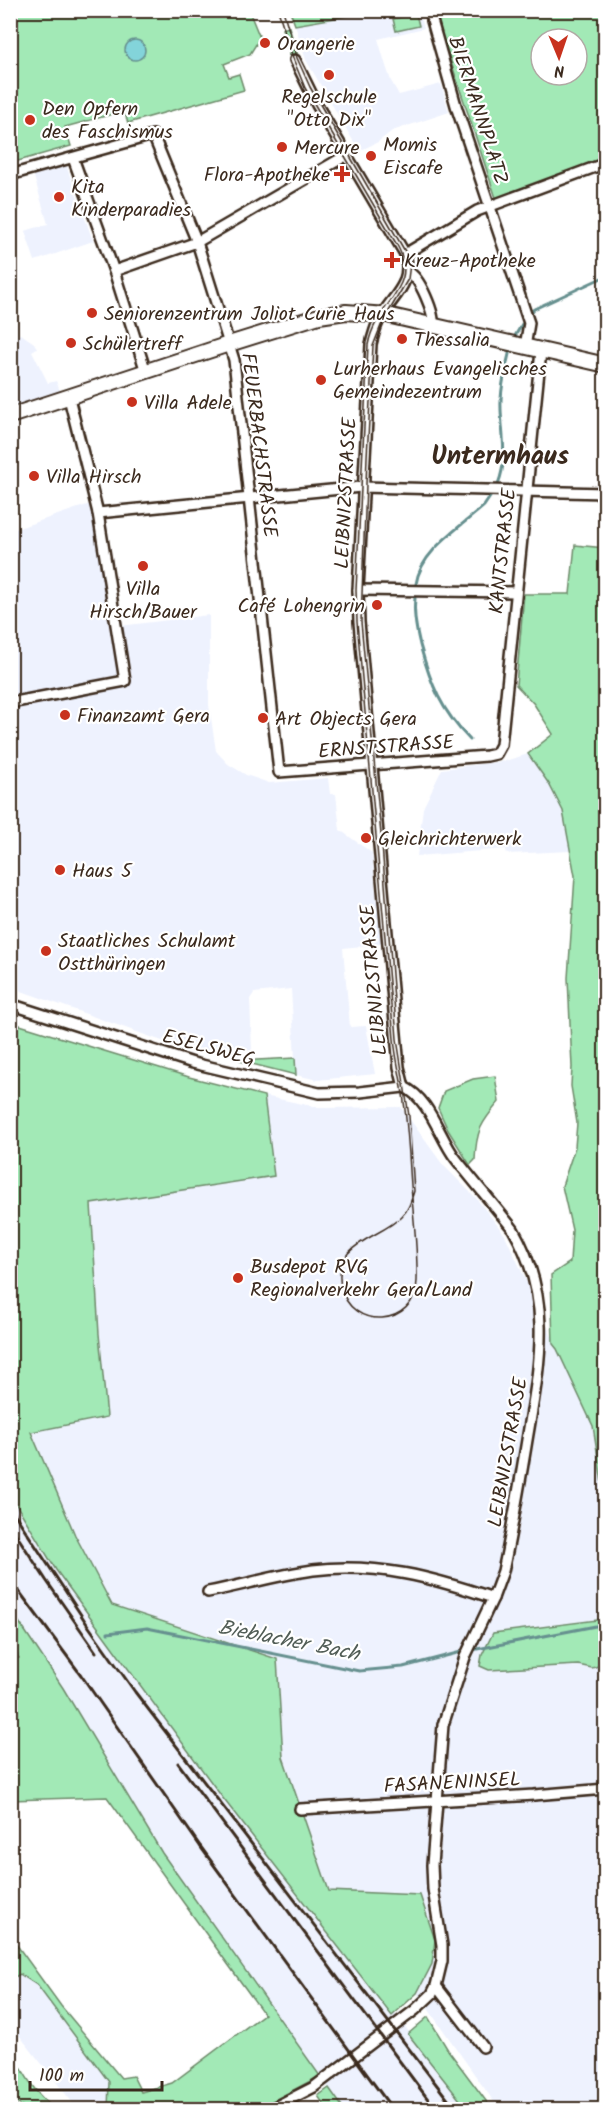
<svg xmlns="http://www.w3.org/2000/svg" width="616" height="2120" viewBox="0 0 616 2120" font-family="Kalam,sans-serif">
	<rect width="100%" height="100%" fill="#fff"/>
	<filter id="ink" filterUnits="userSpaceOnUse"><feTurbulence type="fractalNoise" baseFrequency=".0167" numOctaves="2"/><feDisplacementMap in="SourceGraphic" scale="12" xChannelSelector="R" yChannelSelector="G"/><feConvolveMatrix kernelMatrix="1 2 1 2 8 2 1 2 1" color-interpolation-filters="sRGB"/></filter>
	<g filter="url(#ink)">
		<g fill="#eef2fe">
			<path d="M376,11H419L424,28L378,39L386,66L391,81L399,95L441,84L449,112L392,131L378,142L359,151L306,60L295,25Z"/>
			<path d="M65,162L93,241L35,261L25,231L48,224L32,170Z"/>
			<path d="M21,334L34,343L37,348L32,351L48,383L56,381L60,391L11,408V338Z"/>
			<path d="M90,504L112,627L209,615V705L216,751L228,764L246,775L269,783L328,778L330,794H336L340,830L372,853L381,944L343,948L350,1027L366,1026L375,1074L318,1080L296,1075L291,989L254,993L250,999L252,1051L196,1053L13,988L19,974L10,969V531Z"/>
			<path d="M528,754L549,784L563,811L570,851L507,854L506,849L417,856L423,808L442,769L505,761Z"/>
			<path d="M264,1096L322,1108L401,1107L443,1165L476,1198L505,1235L593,1426L606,1502L605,2109H499L417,1993L432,1964L329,1892L283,1757L277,1660L112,1605L75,1535L31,1432L107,1417L99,1334L91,1204L274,1176Z"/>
			<path d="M10,1487L67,1577L467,2109H344L162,1853L63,1688L11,1610Z"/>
			<path d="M20,1974L37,1985L109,2082L108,2109H81L76,2107L11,2025L10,1979Z"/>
		</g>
		<g fill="#a2e9b6" stroke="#6e8a6a" stroke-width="1.5" fill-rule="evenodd">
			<path d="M22,10L249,11L260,38L250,54L224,64L229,77L239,74L244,90L128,123L124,111L65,127L71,146L11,163V11H14L15,13Z"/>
			<path d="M290,11V10L376,11L295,25Z"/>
			<path d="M434,11H605V159L497,201ZM541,39H577V75H541Z"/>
			<path d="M416,14L419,26L396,31L393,19Z"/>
			<path d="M289,27L299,59L292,62L282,29Z"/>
			<path d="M575,545L605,548V1502L593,1426L557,1349L553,1344L551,1275L570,1262L572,1230L562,1186L575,1147L577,1123L571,1086L572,1067L568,978L575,876L563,811L549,784L528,754L553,734L534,704L516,685L524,594H570Z"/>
			<path d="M10,1022L189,1077L264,1096L274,1176L91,1204L99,1334L107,1417L31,1432L75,1535L112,1605L277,1659L283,1757L329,1891L420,1895L435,1940L432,1964L417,1993L392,2016L222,1797L56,1570L11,1496Z"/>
			<path d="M295,1058L296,1075L240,1061Z"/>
			<path d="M495,1076L499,1102C481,1123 476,1131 475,1160L470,1165L448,1130L438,1108L444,1091L473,1079Z"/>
			<path d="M11,1610L63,1688L162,1853L320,2076L265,2105L246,2109H108L109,2082L37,1985L20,1974L11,1979V1937L61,2006L121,2078L133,2076L141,2092L172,2083L264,2014L107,1797L11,1800V1661L19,1658L11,1647Z"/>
			<path d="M605,1619V1664L592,1668L578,1665L489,1670L480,1666L482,1655L493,1633Z"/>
			<path d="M428,2017L448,2050L492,2109H467L408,2034Z"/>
			<path d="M10,2049C24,2072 33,2093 55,2109H27L11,2100Z"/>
			<path d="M329,2088L344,2109H327L318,2096Z"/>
		</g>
		<circle fill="#83d4da" stroke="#66908f" stroke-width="1.5" cx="135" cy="50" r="10"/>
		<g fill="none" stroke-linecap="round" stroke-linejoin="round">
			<g stroke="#66908f" stroke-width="3">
				<path d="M529,315L534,309L606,276"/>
				<path d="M515,336L522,324"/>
				<path d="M498,484C508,459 502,436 501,410C500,391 505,372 509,354"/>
				<path d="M416,584C421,550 461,527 484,506L490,497"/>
				<path d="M415,598C413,614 416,629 420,645C431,685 441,710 470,740"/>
				<path d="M108,1633L147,1628L359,1671L403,1667L465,1651"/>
				<path d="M472,1650L606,1624"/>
				<path d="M10,1656L17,1655"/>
			</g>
			<g stroke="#3b2a1e" stroke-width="14">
				<g id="street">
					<path d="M429,10L457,109L529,323L525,347"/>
					<path d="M73,158L114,271L146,372"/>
					<path d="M10,175L153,135L197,242L234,360L279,772L487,756L496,754L501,745L541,351"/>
					<path d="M405,254L477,211L606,163"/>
					<path d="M114,271L197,242L347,155"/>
					<path d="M408,272C420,277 435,314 433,326"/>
					<path d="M98,513L361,487L606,493"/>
					<path d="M358,590L515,592"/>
					<path d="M10,703L125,681L98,513L69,398"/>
					<path d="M10,1004L193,1063L319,1093L360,1092L404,1087"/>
					<path d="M208,1592C243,1585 278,1575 313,1570C376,1562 434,1578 493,1598"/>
					<path d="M300,1809L534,1795L606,1789"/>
					<path d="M436,1986L483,2047"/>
					<path d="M269,2110L314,2087L415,2010L432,1994L436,1986L442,1961V1945L433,1889L432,1865L443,1725L465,1657L493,1598L503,1571C512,1530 519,1488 526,1446C539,1367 555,1302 513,1229C494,1205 474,1182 456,1159C439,1137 430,1099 404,1087L399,1067L359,622L358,590L371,344C373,336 375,329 378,322C391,296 414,286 405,254L317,105L295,60"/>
				</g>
			</g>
			<g stroke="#3b2a1e" stroke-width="18">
				<path id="secondary" d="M10,416L229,344L319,316L346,312L387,315L606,365"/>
			</g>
			<use href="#street" stroke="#fff" stroke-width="9"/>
			<use href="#secondary" stroke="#fff" stroke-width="14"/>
			<path stroke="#3b2a1e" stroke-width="1.5" d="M278,10L294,61L305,88L397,245C421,289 376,301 368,345L356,590L357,622L394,1039C396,1061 402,1081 404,1102C408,1130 409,1157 411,1185C413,1216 418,1249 417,1281C416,1327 350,1332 341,1286C332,1242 380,1239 402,1216C409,1209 411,1201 414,1191L409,1116L397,1039L382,845L361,622L367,457L373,346L382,323L408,279L410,264L406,253L310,87L297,58L283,10"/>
			<g stroke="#3b2a1e" stroke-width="3">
				<path d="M10,1507L87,1624L135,1692L456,2110"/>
				<path d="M10,1525L46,1580L96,1652"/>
				<path d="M10,1579L81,1675L200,1846L393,2110"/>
				<path d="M178,1763L436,2110"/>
			</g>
		</g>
	</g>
	<g fill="#c8321e" stroke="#fff" stroke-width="2">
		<circle cx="265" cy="43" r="6"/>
		<circle cx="329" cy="75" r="6"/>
		<circle cx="30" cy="120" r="6"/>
		<circle cx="282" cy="147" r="6"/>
		<circle cx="371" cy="156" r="6"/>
		<path d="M339 165h6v6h6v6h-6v6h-6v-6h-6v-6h6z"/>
		<circle cx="59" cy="197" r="6"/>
		<path d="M389 251h6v6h6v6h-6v6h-6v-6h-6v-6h6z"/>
		<circle cx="92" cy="313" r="6"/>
		<circle cx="402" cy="339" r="6"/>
		<circle cx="71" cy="343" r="6"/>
		<circle cx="321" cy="380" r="6"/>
		<circle cx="132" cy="402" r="6"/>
		<circle cx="34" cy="476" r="6"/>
		<circle cx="143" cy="566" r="6"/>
		<circle cx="377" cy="605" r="6"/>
		<circle cx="65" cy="715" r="6"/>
		<circle cx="263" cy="718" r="6"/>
		<circle cx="366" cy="838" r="6"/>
		<circle cx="60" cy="870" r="6"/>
		<circle cx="46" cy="951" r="6"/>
		<circle cx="238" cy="1278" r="6"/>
	</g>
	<g text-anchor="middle" stroke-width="4.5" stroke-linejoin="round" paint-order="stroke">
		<g font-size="20" fill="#3b2a1e" stroke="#fff" text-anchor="start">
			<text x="277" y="50">Orangerie</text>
			<text x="329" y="103" text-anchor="middle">Regelschule<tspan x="329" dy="23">"Otto Dix"</tspan></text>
			<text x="42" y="115">Den Opfern<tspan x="42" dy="23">des Faschismus</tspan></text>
			<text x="383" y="151">Momis<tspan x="383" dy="23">Eiscafe</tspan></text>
			<text x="294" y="154">Mercure</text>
			<text x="330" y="181" text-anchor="end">Flora-Apotheke</text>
			<text x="71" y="193">Kita<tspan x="71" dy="23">Kinderparadies</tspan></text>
			<text x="404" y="267">Kreuz-Apotheke</text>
			<text x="104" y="320">Seniorenzentrum Joliot Curie Haus</text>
			<text x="414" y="346">Thessalia</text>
			<text x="83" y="350">Schülertreff</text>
			<text x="333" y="375">Lurherhaus Evangelisches<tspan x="333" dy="23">Gemeindezentrum</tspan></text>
			<text x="144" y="409">Villa Adele</text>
			<text x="46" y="483">Villa Hirsch</text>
			<text x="143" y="595" text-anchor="middle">Villa<tspan x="143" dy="23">Hirsch/Bauer</tspan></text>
			<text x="365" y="612" text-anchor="end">Café Lohengrin</text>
			<text x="77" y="722">Finanzamt Gera</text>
			<text x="275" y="725">Art Objects Gera</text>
			<text x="378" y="845">Gleichrichterwerk</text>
			<text x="72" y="877">Haus 5</text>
			<text x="58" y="947">Staatliches Schulamt<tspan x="58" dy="23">Ostthüringen</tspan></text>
			<text x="250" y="1273">Busdepot RVG<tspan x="250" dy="23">Regionalverkehr Gera/Land</tspan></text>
		</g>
		<g font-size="20" fill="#3b2a1e" stroke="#fff">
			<text transform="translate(479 110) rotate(72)" y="7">BIERMANNPLATZ</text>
			<text transform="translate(260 445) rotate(83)" y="7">FEUERBACHSTRASSE</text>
			<text transform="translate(345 493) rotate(-87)" y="7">LEIBNIZSTRASSE</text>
			<text transform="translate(502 551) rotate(-84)" y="7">KANTSTRASSE</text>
			<text transform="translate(386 746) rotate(-4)" y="7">ERNSTSTRASSE</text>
			<text transform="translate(373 980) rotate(-95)" y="7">LEIBNIZSTRASSE</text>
			<text transform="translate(209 1047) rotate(15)" y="7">ESELSWEG</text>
			<text transform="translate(507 1452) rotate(-80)" y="7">LEIBNIZSTRASSE</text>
			<text transform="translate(452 1782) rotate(-3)" y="7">FASANENINSEL</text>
		</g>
		<g font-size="21" font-style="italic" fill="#515d56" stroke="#fff">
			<text transform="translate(289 1640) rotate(11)" y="7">Bieblacher Bach</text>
		</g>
		<g font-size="26" font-weight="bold" fill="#3b2a1e" stroke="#fff">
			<text x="500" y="464">Untermhaus</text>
		</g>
	</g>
	<rect width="616" height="2120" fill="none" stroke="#fff" stroke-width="36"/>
	<rect x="18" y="18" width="580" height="2084" fill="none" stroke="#3b2a1e" stroke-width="2" filter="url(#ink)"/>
	<g transform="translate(559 57) rotate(178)"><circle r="28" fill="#ffffff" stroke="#b1aaa5" stroke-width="1.5"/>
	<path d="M0-4.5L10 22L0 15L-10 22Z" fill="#c8321e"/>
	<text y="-9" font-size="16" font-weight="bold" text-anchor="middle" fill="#3b2a1e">N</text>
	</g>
	<path d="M30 2081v9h132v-9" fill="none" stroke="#3b2a1e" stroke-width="3"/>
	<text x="39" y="2081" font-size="18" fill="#3b2a1e" stroke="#ffffff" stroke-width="4.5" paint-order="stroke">100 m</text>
</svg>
